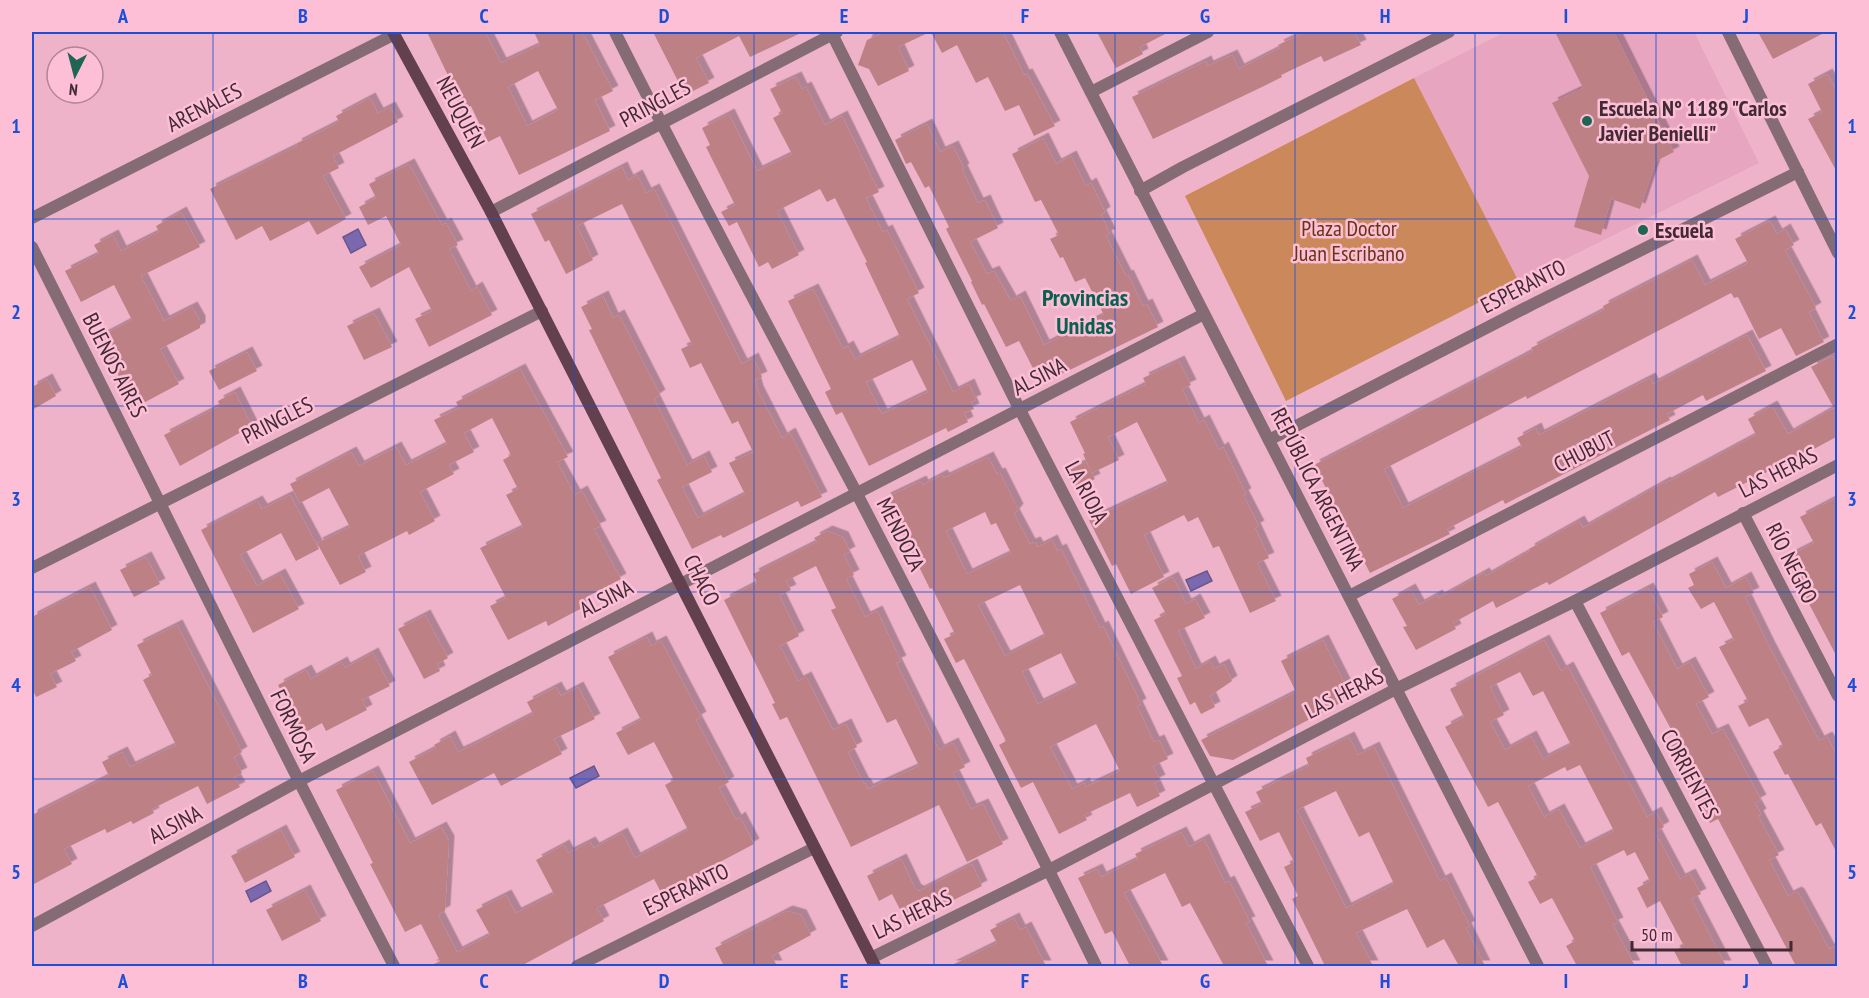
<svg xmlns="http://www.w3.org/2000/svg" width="1869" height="998" viewBox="0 0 1869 998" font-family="'PT Sans Narrow',sans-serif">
	<defs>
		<filter id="shadow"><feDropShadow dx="5.5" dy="-5.5" stdDeviation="0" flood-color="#0004"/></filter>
	</defs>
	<rect width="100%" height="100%" fill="#efb3c9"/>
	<path fill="#e8a5bf" d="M1505,32H1694L1759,163L1519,282L1414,78Z"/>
	<path fill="#cb885b" d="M1414,78L1519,282L1286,401L1185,196Z"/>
	<g fill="#7b69af" stroke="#6a568a" stroke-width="1.5">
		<path d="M358,229L366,245L351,253L343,237Z"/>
		<path d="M1207,571L1212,581L1191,591L1186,580Z"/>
		<path d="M594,766L599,776L576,788L570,778Z"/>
		<path d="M266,881L271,891L251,902L246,891Z"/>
	</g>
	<g fill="#bd8185" fill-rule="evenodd" filter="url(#shadow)">
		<path d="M427,32H485L501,63L540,45L534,32H582L613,91L595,100L610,131L519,175L500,136L488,142L471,106L462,111L453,93L456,92ZM538,71L558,110L527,126L508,87Z"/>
		<path d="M653,32H803L750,57L739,36L696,58L709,83L685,95Z"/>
		<path d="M885,32H930L898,47L909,71L878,86L869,69L858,65L867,40Z"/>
		<path d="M931,32H1003L1024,75L1027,74L1055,126L1034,136L1019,105L1005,111L988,77L976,83L957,45L942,53Z"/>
		<path d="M1097,32H1169L1140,47L1143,54L1116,68Z"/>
		<path d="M1305,32H1354L1361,45L1324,62L1321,56L1281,75L1282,77L1262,87L1153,139L1132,97L1206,61L1208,66L1232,55L1239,69L1280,48L1278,45Z"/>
		<path d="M1555,32H1614L1674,152L1656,161L1640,209L1611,199L1601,235L1574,227L1589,176L1552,103L1583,88Z"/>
		<path d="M1758,32H1826L1773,59Z"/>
		<path d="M1827,74L1838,93V174L1808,119L1822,112L1808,84Z"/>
		<path d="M796,77L802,89L806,87L825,125L842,116L879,192L866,198L883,232L887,230L919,293L907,299L953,392L969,384L976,400L971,402L974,409L964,413L968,422L948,432L946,428L869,466L842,412L836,415L825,392L831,389L788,301L813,289L843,349L848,346L855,359L900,337L865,263L867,262L835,198L827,202L820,189L777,211L799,255L772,269L768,262L759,267L737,222L729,226L721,212L735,205L706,147L710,145L702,128L729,114L757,171L792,154L773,118L782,113L770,89ZM912,360L928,392L882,414L866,382Z"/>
		<path d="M370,98L378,113L390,107L398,122L333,156L339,168L323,176L346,219L317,235L309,221L270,241L262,226L236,240L210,189L297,146L296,144L339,122L336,116Z"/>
		<path d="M927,124L940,152L953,146L964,169L962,170L978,203L985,200L998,228L970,242L987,274L994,271L1011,301L1020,296L1044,345L1104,315L1085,278L1075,282L1063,257L1060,258L1050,239L1059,235L1041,200L1035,202L1012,154L1043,138L1056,164L1071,156L1086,186L1091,183L1105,212L1101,215L1110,234L1106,236L1126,276L1128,275L1143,306L1147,304L1158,327L1041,384L1019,341L1006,347L984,304L982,305L971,282L972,281L946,229L949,227L929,186L925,188L911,162L906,164L895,140Z"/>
		<path d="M409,164L442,225L446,223L458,245L449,249L471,291L477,287L492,315L429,347L415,319L432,311L409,267L371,288L359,267L401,245L386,216L368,225L359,207L376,198L369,184Z"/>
		<path d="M622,167L628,180L637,175L646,193L654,189L742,364L753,358L762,377L755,380L758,391L782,438L790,433L822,497L801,507L798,501L723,538L721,535L692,549L657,480L661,478L589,330L592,329L581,307L603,296L613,318L619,315L660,395L654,399L687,465L704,456L712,472L682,487L698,518L745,494L729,463L753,452L738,421L732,424L701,363L690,368L681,349L692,344L622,204L577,226L593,260L566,274L549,240L545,242L531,214Z"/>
		<path d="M181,212L200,247L141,276L164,321L192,307L200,321V328L160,349L179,384L136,407L98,338L132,320L114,285L81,302L65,271L99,254L94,245L113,235L121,251L159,232L156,226Z"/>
		<path d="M1770,221L1777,234L1785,229L1794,245L1785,250L1816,308L1809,312L1824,342L1796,356L1781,328L1759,339L1738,297L1734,298L1731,293L1527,399L1526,396L1384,469L1403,508L1522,447L1517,438L1536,428L1539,435L1650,378L1653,384L1747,335L1766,371L1706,401L1703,395L1667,414L1670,420L1505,504L1503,500L1447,529L1450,534L1370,573L1314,465L1533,351L1531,348L1604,310L1603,306L1692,260L1705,285L1748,263L1735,239Z"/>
		<path d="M374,313L392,347L364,360L347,326Z"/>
		<path d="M247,352L257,371L219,390L209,371Z"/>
		<path d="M1832,356L1838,367V436L1801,456L1803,459L1778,473L1775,468L1718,497L1715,492L1549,585L1547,582L1496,608L1493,601L1453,623L1456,629L1416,650L1403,627L1407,626L1392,599L1410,589L1419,605L1437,595L1439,598L1484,573L1486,576L1530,551L1529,549L1579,521L1583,528L1665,482L1666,483L1756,435L1748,419L1772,406L1788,434L1834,408L1811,367Z"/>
		<path d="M1179,361L1191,385L1182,389L1199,423L1204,420L1219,450L1223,447L1246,494L1243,495L1259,526L1255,528L1269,558L1257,563L1276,601L1250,613L1219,546L1213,548L1198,517L1188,522L1184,515L1144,535L1164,577L1131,594L1116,564L1112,566L1089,520L1168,483L1137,422L1108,437L1119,460L1092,473L1083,454L1085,453L1070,422L1146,384L1143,378Z"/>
		<path d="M520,369L568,457L557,462L575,495L582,491L601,526L594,529L621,579L581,600L584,607L548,626L546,621L508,640L490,606L506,598L480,548L523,527L506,495L518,489L503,460L511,455L492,418L464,433L474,452L449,465L454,474L420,492L435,521L409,535L407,531L358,556L366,572L340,585L317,543L350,527L329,488L300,503L290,484L351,452L359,466L396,447L406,465L447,444L434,420L459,408L456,402Z"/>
		<path d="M47,379L56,396L32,410V387Z"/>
		<path d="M235,392L252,426L180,466L164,435L220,406L218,401Z"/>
		<path d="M988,457L997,474L1000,473L1018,509L1014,514L1030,544L1035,542L1038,547L1052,540L1057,551L1061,549L1100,628L1103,626L1141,704L1137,706L1154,742L1159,740L1168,759L1153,766L1160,780L1154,783L1160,796L1137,807L1130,793L1084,815L1087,820L1059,834L1033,782L1021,788L999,745L1006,741L964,659L956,663L944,639L955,634L932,588L930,589L885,498L921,481L923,485L942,475L944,478ZM985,512L991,525L996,523L1011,553L967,574L946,531ZM1020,585L1045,636L1005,656L978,605ZM1061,653L1077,685L1038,704L1022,672ZM1096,724L1120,771L1086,787L1084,783L1072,789L1050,747Z"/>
		<path d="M1086,462L1095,479L1076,488L1067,471Z"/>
		<path d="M290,495L319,549L296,561L281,533L240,555L257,586L280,574L299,609L253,633L201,530L257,501L262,509Z"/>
		<path d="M1838,497V659L1785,558L1814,543L1800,517Z"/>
		<path d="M827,531L843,537L850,552L844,555L854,575L846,579L865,617L877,611L901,661L896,663L939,750L953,743L965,767L953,773L971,809L983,804L1003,844L967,862L939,805L851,847L787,717L780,720L772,704L775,703L724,600L757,583L753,574L817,542L814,538ZM816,566L836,608L831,610L887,723L896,719L919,766L868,789L865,783L864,784L848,752L857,747L846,724L833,730L806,677L798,681L780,646L799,636L779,595L791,590L786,581Z"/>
		<path d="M146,557L160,584L134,597L120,570Z"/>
		<path d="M1712,562L1726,588L1746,577L1754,593L1745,597L1770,648L1819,741L1827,737L1838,757V855L1821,823L1816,826L1788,774L1785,775L1773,752L1783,746L1768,718L1749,727L1738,706L1748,701L1719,647L1734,640L1714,602L1701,609L1688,588L1694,585L1689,574Z"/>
		<path d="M1173,577L1186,604L1195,599L1205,618L1178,631L1196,669L1210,661L1214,669L1224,664L1232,681L1210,696L1215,707L1201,714L1195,702L1190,705L1177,678L1182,676L1154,620L1166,614L1152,588Z"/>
		<path d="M90,587L112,630L71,652L76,661L50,674L57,687L36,697L32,688V617Z"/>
		<path d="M1648,588L1663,617L1653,622L1677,669L1690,662L1709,697L1696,704L1712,734L1723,729L1761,800L1755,803L1761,814L1758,816L1779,855L1769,860L1788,896L1796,892L1799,894L1829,949L1838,945V966H1796L1718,819L1710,823L1695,796L1704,791L1688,761L1681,765L1671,746L1678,742L1629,652L1622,656L1600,613Z"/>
		<path d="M425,615L448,658L437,664L440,671L424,679L398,629Z"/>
		<path d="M177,625L242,752L234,757L242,773L234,777L240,787L207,804L198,786L152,809L154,813L133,824L131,821L107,833L105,829L64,849L72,864L32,885V815L109,776L102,762L122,752L130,767L176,745L143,680L152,675L137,645Z"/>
		<path d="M647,637L651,646L661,641L701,717L696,720L729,782L719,788L736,820L740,817L754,844L703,871L705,873L663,896L654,879L597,908L604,921L521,966H430L440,961L421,924L405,932L370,864L373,863L336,790L373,771L410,843L441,827L449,841L445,911L438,915L457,952L490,935L476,910L506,895L516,913L554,894L536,860L564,845L568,853L590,842L594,848L622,833L635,858L688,830L665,785L674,780L654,742L628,755L616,733L641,720L608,657Z"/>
		<path d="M1323,640L1345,684L1342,702L1233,760L1210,756L1201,740L1296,692L1281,661Z"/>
		<path d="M1544,640L1561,671L1568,667L1647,817L1656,812L1664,827L1655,832L1680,879L1690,874L1701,894L1691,899L1726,966H1682L1674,951L1684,946L1660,901L1647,908L1637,888L1650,881L1635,852L1627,856L1624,850L1590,867L1618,923L1613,925L1635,966H1577L1566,946L1575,941L1552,898L1540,904L1528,882L1538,877L1498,802L1488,807L1445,727L1464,717L1450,689ZM1520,672L1533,696L1543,691L1571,745L1543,759L1531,736L1505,750L1490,722L1504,715L1490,687ZM1580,765L1614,831L1580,848L1559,809L1544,817L1528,786L1565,767L1567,771Z"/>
		<path d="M373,653L390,686L362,700L367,710L326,731L322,723L302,734L278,685L306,670L311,679L342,662L345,668Z"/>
		<path d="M556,687L561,696L578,687L595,719L554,739L562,754L501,786L494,773L432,805L409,762L436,748L434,745L450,736L458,752L471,746L533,714L527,702Z"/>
		<path d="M1349,737L1358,755L1374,747L1440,881L1446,878L1470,926L1466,928L1485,966H1459L1444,939L1427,948L1407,909L1356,933L1373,966H1325L1292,899L1298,896L1284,867L1294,862L1279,832L1260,841L1245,812L1262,804L1256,792L1309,766L1306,758ZM1336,791L1359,837L1369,832L1394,884L1346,908L1297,810Z"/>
		<path d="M281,830L295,857L245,883L231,856Z"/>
		<path d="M1181,832L1189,847L1204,839L1225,883L1229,881L1250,922L1246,923L1268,966H1224L1190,903L1182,907L1165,873L1124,893L1163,966H1130L1112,931L1105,934L1078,878L1097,869L1101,877L1138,859L1135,854Z"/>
		<path d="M901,859L916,890L919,891L972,864L982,886L907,923L892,894L879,901L867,876Z"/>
		<path d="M305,890L321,921L282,941L266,910Z"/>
		<path d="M787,911L801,915L811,935L772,956L777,966H724L715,948Z"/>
		<path d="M1014,918L1020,930L1026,927L1046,966H950L997,943L990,930Z"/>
	</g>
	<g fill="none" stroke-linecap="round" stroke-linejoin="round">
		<g stroke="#846b74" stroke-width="12">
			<path d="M615,32C692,186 774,338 855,490C937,648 1018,807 1096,966"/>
			<path d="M831,32L1020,410L1308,966"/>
			<path d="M1060,32L1538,966"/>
			<path d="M1728,32L1838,253"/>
			<path d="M1091,92L1208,32"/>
			<path d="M1140,191L1183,167L1449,32"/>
			<path d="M491,212L837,32"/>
			<path d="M32,218L395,34"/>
			<path d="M32,247C153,486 269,728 394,966"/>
			<path d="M1269,440L1533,304L1798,172"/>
			<path d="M1743,513L1838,696"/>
			<path d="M32,568L542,311"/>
			<path d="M1349,596L1838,344"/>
			<path d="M1575,601L1767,966"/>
			<path d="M32,926L297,782L1204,314"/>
			<path d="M871,958L1049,870L1396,689L1575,601L1838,465"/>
			<path d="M577,966L814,848"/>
		</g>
		<path stroke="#62404d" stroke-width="12" d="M393,32L491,212L875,966"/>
	</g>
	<path fill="none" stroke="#1d4ed8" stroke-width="1.5" stroke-opacity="0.55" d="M213,32V966M394,32V966M574,32V966M754,32V966M934,32V966M1115,32V966M1295,32V966M1475,32V966M1656,32V966M32,219H1838M32,406H1838M32,592H1838M32,779H1838"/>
	<g fill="#206454" stroke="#fcbfd6" stroke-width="2">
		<circle cx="1587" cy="121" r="6"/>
		<circle cx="1643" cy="230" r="6"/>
	</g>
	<g text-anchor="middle" stroke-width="5" stroke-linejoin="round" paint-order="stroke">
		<g font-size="22" fill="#422a34" stroke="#fcbfd6">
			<text transform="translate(655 103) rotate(-28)" y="8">PRINGLES</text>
			<text transform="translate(204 107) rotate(-27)" y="8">ARENALES</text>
			<text transform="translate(461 112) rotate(62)" y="8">NEUQUÉN</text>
			<text transform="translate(1523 286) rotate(-27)" y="8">ESPERANTO</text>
			<text transform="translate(115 365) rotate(63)" y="8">BUENOS AIRES</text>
			<text transform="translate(1039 376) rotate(-27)" y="8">ALSINA</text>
			<text transform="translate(277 420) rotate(-27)" y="8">PRINGLES</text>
			<text transform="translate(1584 451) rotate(-27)" y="8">CHUBUT</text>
			<text transform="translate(1778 472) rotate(-27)" y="8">LAS HERAS</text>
			<text transform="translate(1318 489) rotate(63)" y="8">REPÚBLICA ARGENTINA</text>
			<text transform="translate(1087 492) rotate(62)" y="8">LA RIOJA</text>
			<text transform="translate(901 534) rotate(63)" y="8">MENDOZA</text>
			<text transform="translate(1792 563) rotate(63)" y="8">RÍO NEGRO</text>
			<text transform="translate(702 580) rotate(63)" y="8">CHACO</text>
			<text transform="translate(606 598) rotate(-27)" y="8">ALSINA</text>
			<text transform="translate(1344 693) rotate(-27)" y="8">LAS HERAS</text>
			<text transform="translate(294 726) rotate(64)" y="8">FORMOSA</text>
			<text transform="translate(1690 774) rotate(62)" y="8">CORRIENTES</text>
			<text transform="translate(175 824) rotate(-28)" y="8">ALSINA</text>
			<text transform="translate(686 889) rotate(-26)" y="8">ESPERANTO</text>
			<text transform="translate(912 914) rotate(-26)" y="8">LAS HERAS</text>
		</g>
		<g font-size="22" font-weight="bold" fill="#422a34" stroke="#fcbfd6" text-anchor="start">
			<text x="1599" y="116">Escuela N° 1189 "Carlos<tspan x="1599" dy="25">Javier Benielli"</tspan></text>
			<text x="1655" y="238">Escuela</text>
		</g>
		<g font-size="22" fill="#653612" stroke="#fcbfd6">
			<text x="1349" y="236">Plaza Doctor<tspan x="1349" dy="25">Juan Escribano</tspan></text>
		</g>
		<g font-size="24" font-weight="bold" fill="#09604f" stroke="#fcbfd6">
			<text x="1085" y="306">Provincias<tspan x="1085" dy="28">Unidas</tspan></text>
		</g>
	</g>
	<rect width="1869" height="998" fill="none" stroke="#fcbfd6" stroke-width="66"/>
	<g transform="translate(75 75) rotate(186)"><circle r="28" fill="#fcbfd6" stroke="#b28395" stroke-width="1.5"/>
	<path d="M0-4.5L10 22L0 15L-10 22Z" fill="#206454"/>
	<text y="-9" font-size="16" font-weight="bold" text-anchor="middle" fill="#422a34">N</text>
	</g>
	<path d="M1632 941v9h159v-9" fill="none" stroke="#422a34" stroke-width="3"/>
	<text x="1641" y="941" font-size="18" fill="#422a34" stroke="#fcbfd6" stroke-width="4.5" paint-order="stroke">50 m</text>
	<rect x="33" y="33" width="1803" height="932" fill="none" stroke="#1d4ed8" stroke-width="2"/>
	<g font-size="20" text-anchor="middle" font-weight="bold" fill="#1d4ed8">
		<text x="123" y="23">A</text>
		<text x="303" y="23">B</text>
		<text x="484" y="23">C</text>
		<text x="664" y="23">D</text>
		<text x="844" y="23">E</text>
		<text x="1025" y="23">F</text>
		<text x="1205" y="23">G</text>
		<text x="1385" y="23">H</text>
		<text x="1566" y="23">I</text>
		<text x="1746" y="23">J</text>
		<text x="16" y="133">1</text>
		<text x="1852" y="133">1</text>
		<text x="16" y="319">2</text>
		<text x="1852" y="319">2</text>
		<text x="16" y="506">3</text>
		<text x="1852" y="506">3</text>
		<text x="16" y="692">4</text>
		<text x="1852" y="692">4</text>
		<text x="16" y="879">5</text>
		<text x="1852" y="879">5</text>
		<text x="123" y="988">A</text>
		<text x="303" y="988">B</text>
		<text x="484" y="988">C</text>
		<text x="664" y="988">D</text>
		<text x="844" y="988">E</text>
		<text x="1025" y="988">F</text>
		<text x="1205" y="988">G</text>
		<text x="1385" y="988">H</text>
		<text x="1566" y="988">I</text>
		<text x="1746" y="988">J</text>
	</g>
</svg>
